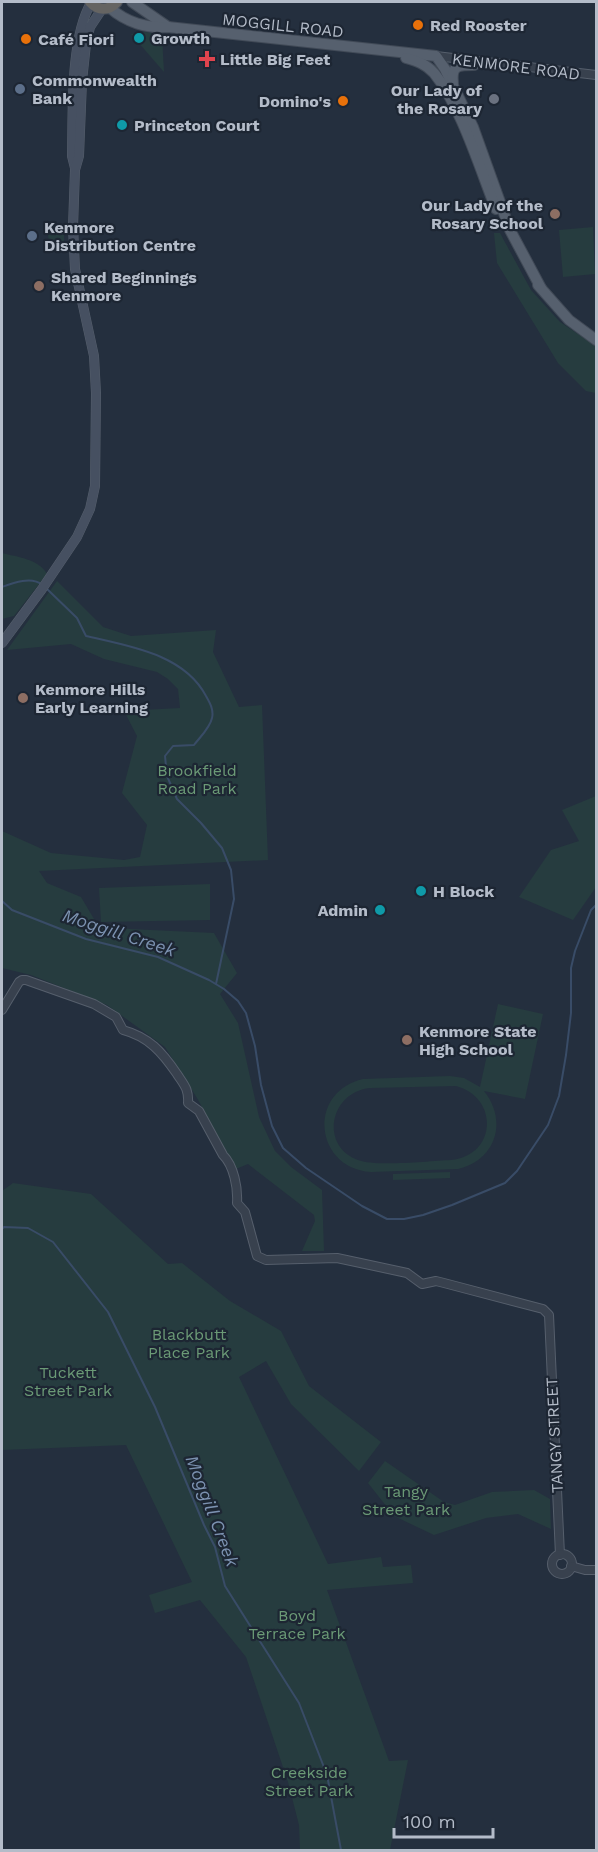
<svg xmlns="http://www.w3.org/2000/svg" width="598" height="1852" viewBox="0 0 598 1852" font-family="'Work Sans',sans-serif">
	<rect width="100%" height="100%" fill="#242f3e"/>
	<g fill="#263c3f" fill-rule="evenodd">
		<path d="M146,32L162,36L164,72L131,34Z"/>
		<path d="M593,227L595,274L563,277L559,230Z"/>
		<path d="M64,229V247H50L47,230Z"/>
		<path d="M494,233H500L531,290L560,322L596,346V393L586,391L558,363L497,263Z"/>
		<path d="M2,553C17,557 39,559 47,574L14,616L2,619Z"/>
		<path d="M57,581L103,627L131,636L216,630L213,652L239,707L262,705L268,860L39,871L47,883L81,897L97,924L130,929L214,933L237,973L220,994L238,1023L259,1117L275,1151L291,1167L322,1190L324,1251H302L315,1221L314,1215L248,1164L236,1169L197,1098L165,1047L107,1005L31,975L2,968V831L51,853L124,860L140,857L147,825L122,793L137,736L124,711L180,708L178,689L168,679L157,672L104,659L71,644L7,650Z"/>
		<path d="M596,796V887L573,920L519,897L551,850L579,841L562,810Z"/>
		<path d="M210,884V920L101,922L99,888Z"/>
		<path d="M498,1004L543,1014L525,1099L484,1091C508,1121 496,1160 458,1169L371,1172C314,1168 307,1092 363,1079L450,1076L464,1078L480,1087ZM456,1086C500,1098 496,1156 451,1160C429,1161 375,1167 358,1160C319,1146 330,1092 370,1088Z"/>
		<path d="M450,1172V1178L393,1180V1174Z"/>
		<path d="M13,1183L91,1194L168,1264L182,1263L230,1301L281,1331L309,1386L381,1442L359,1471L291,1404L266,1361L239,1377L328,1564L381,1557L383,1567L411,1565L413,1583L327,1590L389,1761L408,1760L390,1850H300L299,1825L288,1782L246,1657L200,1600L155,1613L149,1595L192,1582L126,1445L2,1450V1191Z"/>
		<path d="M385,1461L444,1502L455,1505L492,1492L534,1490L550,1499L551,1529L518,1514L486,1518L434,1535L394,1516L368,1483Z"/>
	</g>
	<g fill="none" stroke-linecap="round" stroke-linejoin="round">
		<g stroke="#394c67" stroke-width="2">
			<path d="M2,587C13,583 32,576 42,585"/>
			<path d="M46,588L77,618L86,636C129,646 184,654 206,696C210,703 214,710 212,718C210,728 200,737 194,745L173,746L165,756L167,776L177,799L201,823L222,848L231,870L234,899L216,984"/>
			<path d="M2,901L12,910L86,939L158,957L209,980L224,989L238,1001L246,1013L255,1046L261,1085L272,1126L283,1148L306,1168L362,1206L387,1219H404L423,1215L452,1205L505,1183L517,1171L548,1125L559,1096L566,1055L571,1013V968L575,951L591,910L596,905"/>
			<path d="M2,1229L4,1227L28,1228L53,1242L108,1312L155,1407L204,1525L215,1547L225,1586L299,1703L327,1775L341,1850"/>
		</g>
		<g stroke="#565f6c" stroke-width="10">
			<g id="tertiary">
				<path d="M436,56L596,75"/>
				<path d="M2,1010L19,982L22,980H26L94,1004L116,1017L123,1030C149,1037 162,1052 177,1074C184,1085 189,1089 188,1103L199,1111L223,1155C234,1166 238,1188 237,1203L245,1212L257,1256L266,1260L337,1258L407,1273L422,1284L436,1281L444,1283L543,1309L549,1315L560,1555"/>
				<circle cx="562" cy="1564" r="10"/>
				<path d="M571,1566L585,1570H596"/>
			</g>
		</g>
		<g stroke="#565f6c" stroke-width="10">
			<g id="secondary">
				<path d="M75,168L72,156C73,114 70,38 91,3"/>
				<path d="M2,643L42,589L77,537L90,509L95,486L96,393L94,356L75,269L73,227L75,170L79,156L82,81L86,44L90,27L102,9"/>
			</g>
		</g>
		<g stroke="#414a57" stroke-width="12">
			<g id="primary">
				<path d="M132,2L168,27"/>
				<path d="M110,8C126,22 147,29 168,27L436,56L445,69L473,127L510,230L541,288"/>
				<path d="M406,58C417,61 426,64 434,73C461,106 480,169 496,209"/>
				<path d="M453,83C451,65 458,65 474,65L478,62"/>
				<path d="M538,285L569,320L596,340"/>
			</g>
		</g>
		<g stroke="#434c59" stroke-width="12">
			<path id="trunk" d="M90,2C98,11 109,11 117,2"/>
		</g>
		<use href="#tertiary" stroke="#38414e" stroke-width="8"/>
		<use href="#secondary" stroke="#465061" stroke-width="9"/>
		<use href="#primary" stroke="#56606e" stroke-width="10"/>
		<use href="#trunk" stroke="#656462" stroke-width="10"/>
	</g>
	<g fill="#e8710a" stroke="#1d2633" stroke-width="2">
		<circle cx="418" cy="25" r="6"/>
		<circle cx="26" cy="39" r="6"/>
		<circle cx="343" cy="101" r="6"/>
	</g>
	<g fill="#0f9aa8" stroke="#1d2633" stroke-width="2">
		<circle cx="139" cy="38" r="6"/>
		<circle cx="122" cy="125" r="6"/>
		<circle cx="421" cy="891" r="6"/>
		<circle cx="380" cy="910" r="6"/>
	</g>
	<path fill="#e0444e" stroke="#1d2633" stroke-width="2" d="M204 50h6v6h6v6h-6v6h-6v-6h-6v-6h6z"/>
	<g fill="#5c6f8a" stroke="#1d2633" stroke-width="2">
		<circle cx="20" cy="89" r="6"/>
		<circle cx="32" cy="236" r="6"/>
	</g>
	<circle fill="#6b7280" stroke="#1d2633" stroke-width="2" cx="494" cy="99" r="6"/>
	<g fill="#8d6e63" stroke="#1d2633" stroke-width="2">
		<circle cx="555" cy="214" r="6"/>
		<circle cx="39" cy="286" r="6"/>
		<circle cx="23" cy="698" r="6"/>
		<circle cx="407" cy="1040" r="6"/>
	</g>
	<g text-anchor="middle" stroke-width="4.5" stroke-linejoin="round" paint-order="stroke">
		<g font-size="16" fill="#b4bcc9" stroke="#1d2633">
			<text transform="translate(283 25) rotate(6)" y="6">MOGGILL ROAD</text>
			<text transform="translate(516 66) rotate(7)" y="6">KENMORE ROAD</text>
			<text transform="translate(554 1435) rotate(-93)" y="6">TANGY STREET</text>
		</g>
		<g font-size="16" font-weight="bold" fill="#b4bcc9" stroke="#1d2633" text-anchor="start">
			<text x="430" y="31">Red Rooster</text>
			<text x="151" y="44">Growth</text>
			<text x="38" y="45">Café Fiori</text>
			<text x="220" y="65">Little Big Feet</text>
			<text x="32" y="86">Commonwealth<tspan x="32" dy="18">Bank</tspan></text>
			<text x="482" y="96" text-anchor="end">Our Lady of<tspan x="482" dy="18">the Rosary</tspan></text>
			<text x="331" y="107" text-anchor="end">Domino's</text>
			<text x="134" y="131">Princeton Court</text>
			<text x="543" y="211" text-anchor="end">Our Lady of the<tspan x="543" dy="18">Rosary School</tspan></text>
			<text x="44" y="233">Kenmore<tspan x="44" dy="18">Distribution Centre</tspan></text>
			<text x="51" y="283">Shared Beginnings<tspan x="51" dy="18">Kenmore</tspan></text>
			<text x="35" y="695">Kenmore Hills<tspan x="35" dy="18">Early Learning</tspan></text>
			<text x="433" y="897">H Block</text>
			<text x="368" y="916" text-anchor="end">Admin</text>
			<text x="419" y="1037">Kenmore State<tspan x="419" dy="18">High School</tspan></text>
		</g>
		<g font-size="16" fill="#6b9a76" stroke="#1d2633">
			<text x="197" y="776">Brookfield<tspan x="197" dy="18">Road Park</tspan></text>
			<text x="189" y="1340">Blackbutt<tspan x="189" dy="18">Place Park</tspan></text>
			<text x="68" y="1378">Tuckett<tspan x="68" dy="18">Street Park</tspan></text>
			<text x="406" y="1497">Tangy<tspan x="406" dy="18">Street Park</tspan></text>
			<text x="297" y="1621">Boyd<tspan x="297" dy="18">Terrace Park</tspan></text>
			<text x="309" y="1778">Creekside<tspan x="309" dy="18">Street Park</tspan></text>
		</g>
		<g font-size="18" font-style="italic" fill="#7c92b1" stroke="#1d2633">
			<text transform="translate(119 933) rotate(18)" y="6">Moggill Creek</text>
			<text transform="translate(212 1511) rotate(69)" y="6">Moggill Creek</text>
		</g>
	</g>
	<rect width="598" height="1852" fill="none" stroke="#b4bcc9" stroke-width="6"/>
	<path d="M394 1828v9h99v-9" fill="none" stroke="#b4bcc9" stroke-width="3"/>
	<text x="403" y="1828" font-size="18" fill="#b4bcc9" stroke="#1d2633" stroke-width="4.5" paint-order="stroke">100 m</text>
</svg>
